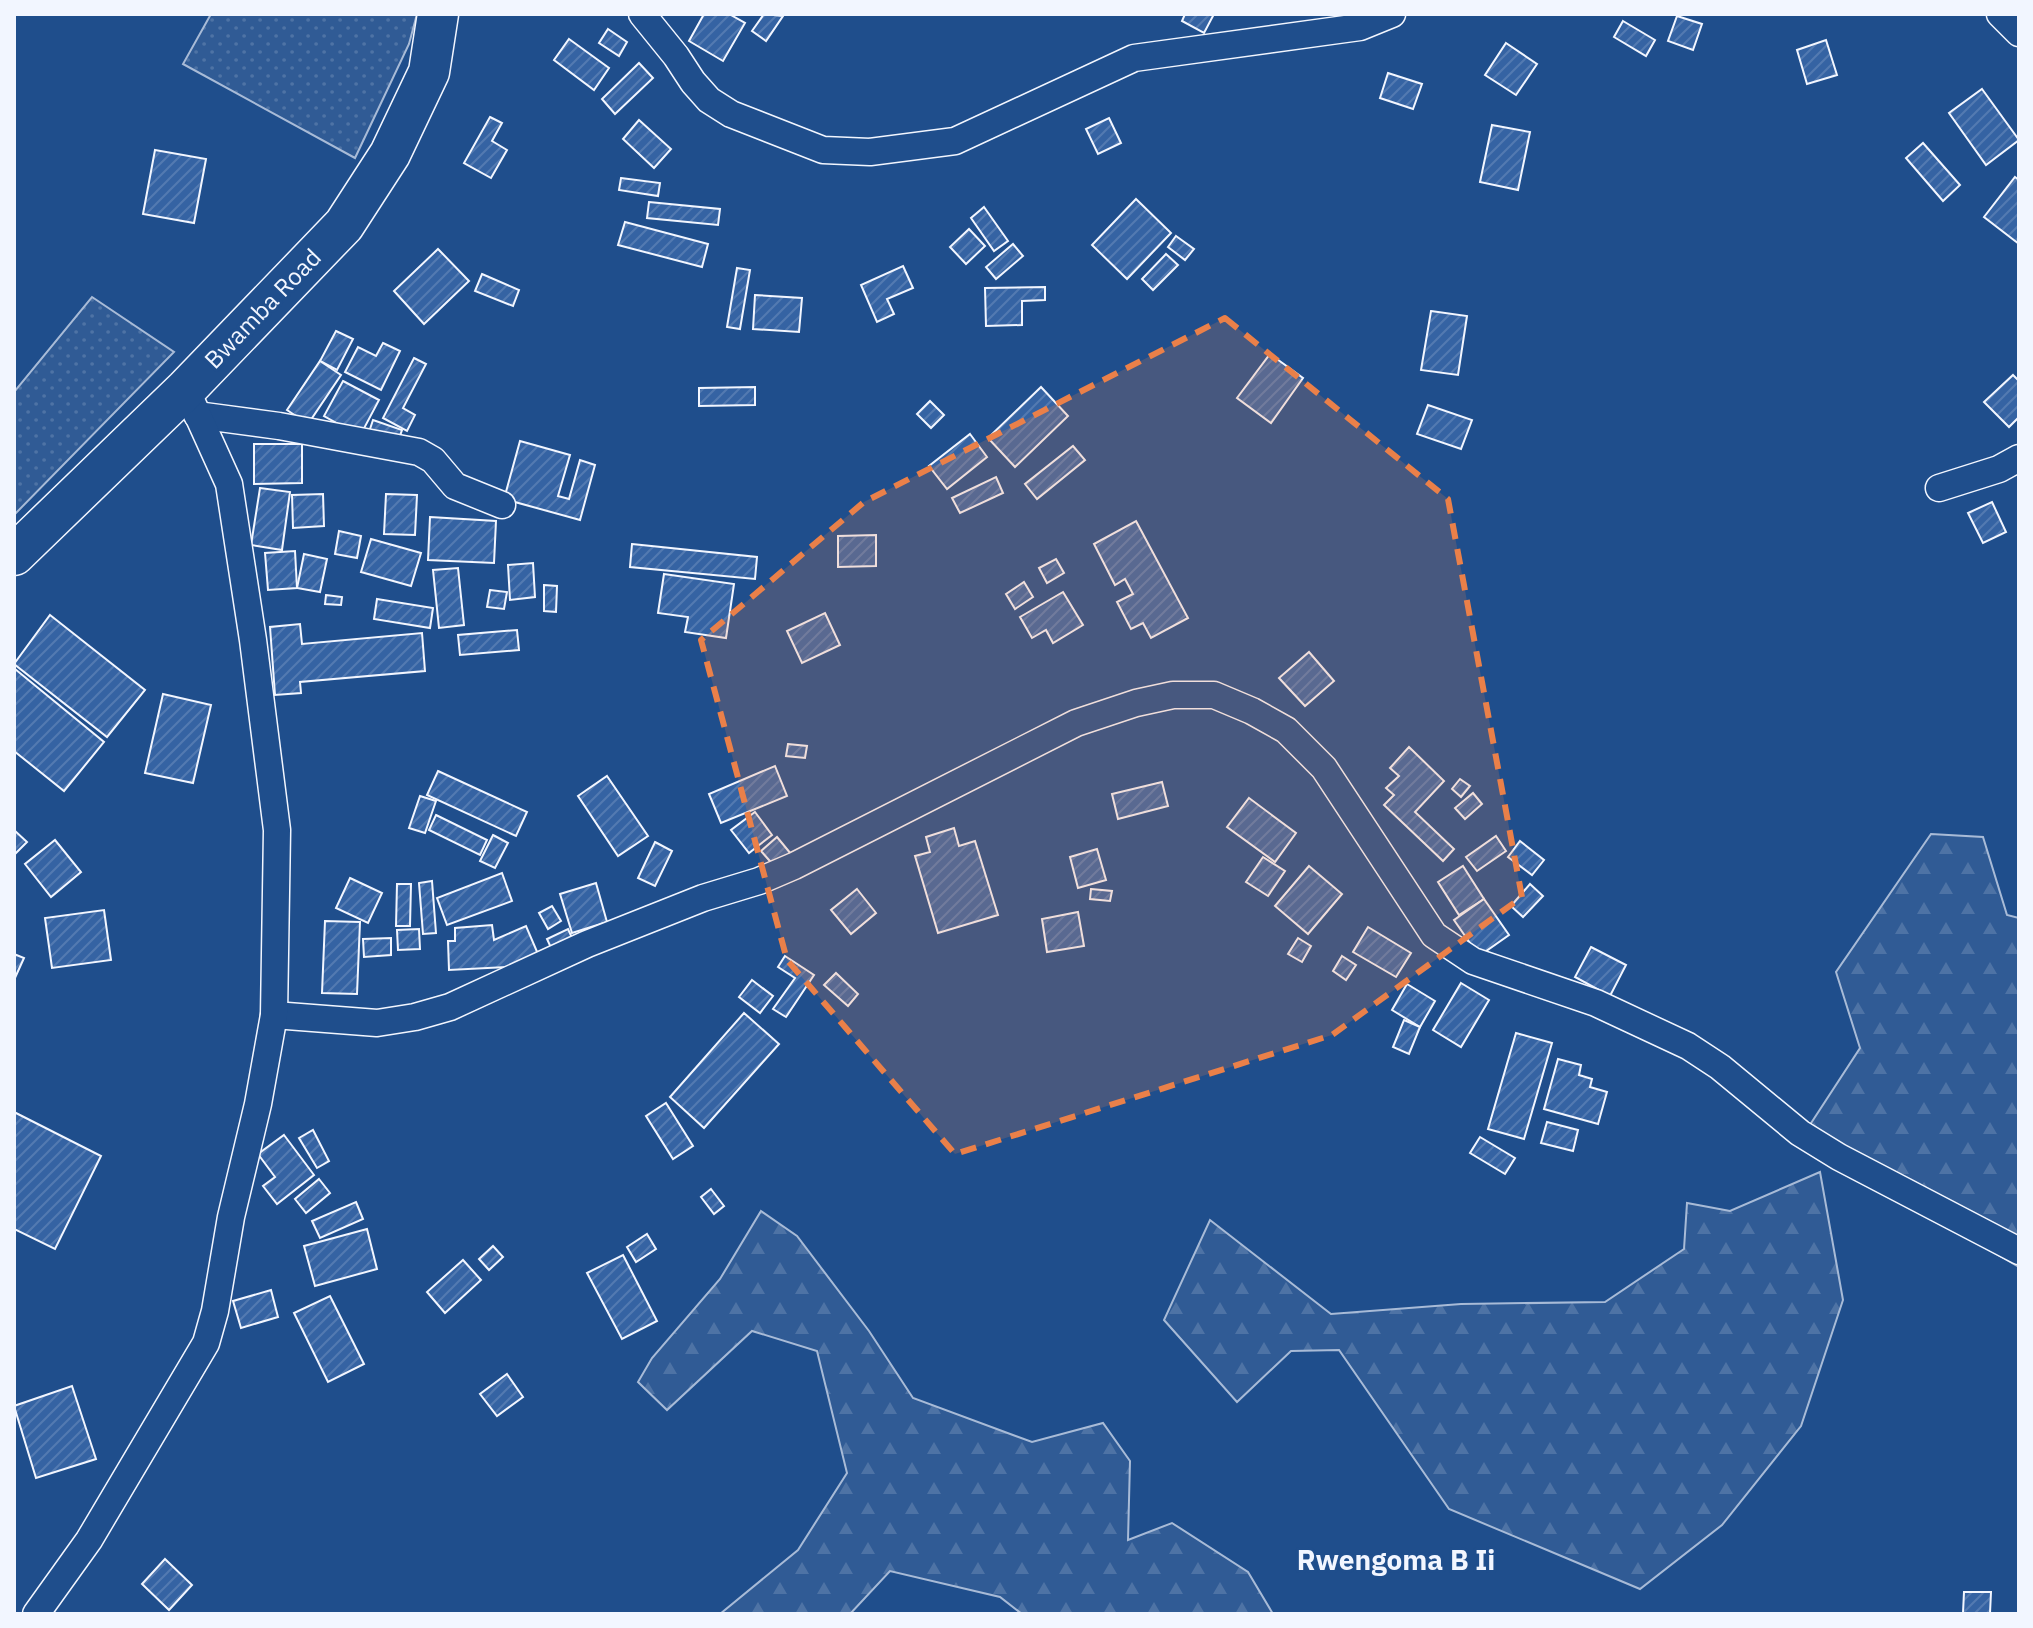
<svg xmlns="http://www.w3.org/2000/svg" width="2033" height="1628" viewBox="0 0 2033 1628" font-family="'IBM Plex Sans',sans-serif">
	<defs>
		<pattern id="grass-dots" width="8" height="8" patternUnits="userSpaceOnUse" patternTransform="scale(2)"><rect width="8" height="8" fill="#305b95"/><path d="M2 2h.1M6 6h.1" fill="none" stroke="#4e73a5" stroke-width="1.8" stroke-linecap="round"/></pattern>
		<pattern id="forest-firs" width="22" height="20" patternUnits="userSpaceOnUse" patternTransform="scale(2)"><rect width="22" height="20" fill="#305b95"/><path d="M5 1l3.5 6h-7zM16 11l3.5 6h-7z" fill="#4e73a5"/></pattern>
		<pattern id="building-hatch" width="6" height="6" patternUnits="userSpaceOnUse" patternTransform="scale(2)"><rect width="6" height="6" fill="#3563a3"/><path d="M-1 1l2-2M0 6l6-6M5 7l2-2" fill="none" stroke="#537ab1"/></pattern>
	</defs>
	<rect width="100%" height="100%" fill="#1f4e8c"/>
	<g fill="url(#grass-dots)" stroke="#a8bbd7" stroke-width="2">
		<path d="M211,14H417L409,44L355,158L183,64Z"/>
		<path d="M92,297L174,352L14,515V392Z"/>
	</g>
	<g fill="url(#forest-firs)" stroke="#a8bbd7" stroke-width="2">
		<path d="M1931,834L1983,837L2007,915L2019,918V1267L1829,1157L1802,1137L1860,1048L1836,972Z"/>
		<path d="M1820,1172L1843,1300L1801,1426L1722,1525L1640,1589L1449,1509L1339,1350L1291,1351L1237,1402L1164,1320L1210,1220L1331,1314L1461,1304L1605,1302L1684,1249L1687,1203L1730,1211Z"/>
		<path d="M761,1211L797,1236L869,1331L913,1398L1032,1442L1103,1423L1130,1461L1128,1540L1172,1523L1248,1572L1273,1614H1022L1000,1597L890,1571L850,1614H720L798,1550L847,1473L817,1351L752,1331L667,1410L638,1382L652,1358L720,1279Z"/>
	</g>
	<g fill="url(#building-hatch)" stroke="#f2f6ff" stroke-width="2">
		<path d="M704,14H729L745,23L723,61L689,41Z"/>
		<path d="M764,14L783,16L766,41L752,31Z"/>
		<path d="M1185,14H1214L1204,33L1182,21Z"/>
		<path d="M1677,16L1702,24L1693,50L1668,41Z"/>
		<path d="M1623,21L1655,40L1646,56L1614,37Z"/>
		<path d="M608,29L627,42L619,56L599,43Z"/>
		<path d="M569,39L609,68L594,90L554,60Z"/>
		<path d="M1826,40L1837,75L1807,84L1797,50Z"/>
		<path d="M1506,43L1537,64L1516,95L1485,75Z"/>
		<path d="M639,63L653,78L615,114L602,99Z"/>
		<path d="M1388,73L1422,84L1413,109L1380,98Z"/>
		<path d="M1982,89L2019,140L1986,165L1949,113Z"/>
		<path d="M490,117L502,123L492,141L507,150L491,178L464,163Z"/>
		<path d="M1109,118L1121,143L1098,154L1086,129Z"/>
		<path d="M639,120L671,149L654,168L623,139Z"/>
		<path d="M1492,125L1530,132L1518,190L1480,182Z"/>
		<path d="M1923,143L1960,185L1943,201L1906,158Z"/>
		<path d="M155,150L206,159L194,223L143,214Z"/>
		<path d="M2015,177L2019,180V244L1984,217Z"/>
		<path d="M621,178L660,183L658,196L619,190Z"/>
		<path d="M1136,199L1171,233L1127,279L1092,245Z"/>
		<path d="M649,202L720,209L718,225L647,218Z"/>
		<path d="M984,207L1008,241L994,251L971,218Z"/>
		<path d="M625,222L708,244L702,267L618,245Z"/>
		<path d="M969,229L985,246L966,264L950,247Z"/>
		<path d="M1176,236L1194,249L1185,260L1168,247Z"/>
		<path d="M1013,244L1023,256L996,279L986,267Z"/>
		<path d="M438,249L469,281L424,324L394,291Z"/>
		<path d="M1166,254L1178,265L1153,290L1142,279Z"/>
		<path d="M903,266L913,288L887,299L894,314L877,322L861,285Z"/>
		<path d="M737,268L750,270L740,329L727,327Z"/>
		<path d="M482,274L519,290L513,306L475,291Z"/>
		<path d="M1045,287V300L1022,301V325L986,326L985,288Z"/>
		<path d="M755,295L802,298L799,332L753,329Z"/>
		<path d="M1431,311L1467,316L1458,375L1421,370Z"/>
		<path d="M336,331L353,339L337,370L320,361Z"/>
		<path d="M383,343L400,351L381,390L345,372L358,347L376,356Z"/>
		<path d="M1270,354L1303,378L1271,423L1237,398Z"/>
		<path d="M414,358L426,364L403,408L415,415L407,431L383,418Z"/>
		<path d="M320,361L341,375L308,424L287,410Z"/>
		<path d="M2013,375L2019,381V417L2009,427L1984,402Z"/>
		<path d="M343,381L379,400L360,436L324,416Z"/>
		<path d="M755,387V405L699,406V388Z"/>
		<path d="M1041,387L1068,416L1015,467L988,438Z"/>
		<path d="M930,401L944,415L931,428L917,414Z"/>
		<path d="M1428,405L1472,420L1461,449L1417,434Z"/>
		<path d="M373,420L402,430L397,444L368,435Z"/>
		<path d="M970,434L987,457L947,489L929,466Z"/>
		<path d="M520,441L570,455L558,496L569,499L580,460L595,465L580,520L504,499Z"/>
		<path d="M254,444H302V483L254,484Z"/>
		<path d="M1073,446L1085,460L1037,499L1025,484Z"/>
		<path d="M996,477L1003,493L960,513L952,498Z"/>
		<path d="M260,488L290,492L282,550L251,545Z"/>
		<path d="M323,494L324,526L293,528L292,495Z"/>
		<path d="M386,494L417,495L415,535L384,534Z"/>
		<path d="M1992,502L2006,532L1983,543L1968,513Z"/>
		<path d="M430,517L496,521L494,563L428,560Z"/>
		<path d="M1136,521L1188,618L1151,638L1143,623L1131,629L1117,602L1133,594L1125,579L1115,585L1094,544Z"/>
		<path d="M339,531L361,536L357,558L335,554Z"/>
		<path d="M876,535V566L838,567V536Z"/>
		<path d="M371,539L421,553L411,586L361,572Z"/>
		<path d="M632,544L757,557L755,579L630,567Z"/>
		<path d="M295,551L297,588L268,590L265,553Z"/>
		<path d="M304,554L327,559L320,592L297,588Z"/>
		<path d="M1056,559L1064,573L1047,583L1039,568Z"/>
		<path d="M533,563L535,597L510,600L508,565Z"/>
		<path d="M458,568L464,625L439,628L433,570Z"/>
		<path d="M664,574L734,584L726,638L685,632L688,617L658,613Z"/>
		<path d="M1024,582L1033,597L1015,609L1006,594Z"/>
		<path d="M544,585L557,586L556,612L544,611Z"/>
		<path d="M490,590L507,592L504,609L487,607Z"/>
		<path d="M1063,592L1083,625L1053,643L1046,630L1032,638L1020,617Z"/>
		<path d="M326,595L342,597L341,605L325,604Z"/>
		<path d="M377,599L433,608L430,628L374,619Z"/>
		<path d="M825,613L840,645L802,663L787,631Z"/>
		<path d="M50,615L145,690L107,737L14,664Z"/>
		<path d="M300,624L302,644L422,633L425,671L300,682L301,693L275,695L270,627Z"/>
		<path d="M517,630L519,650L460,655L458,635Z"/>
		<path d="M1309,652L1334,681L1305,706L1279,678Z"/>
		<path d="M15,669L104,742L64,791L14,751Z"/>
		<path d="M163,694L211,705L193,783L145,773Z"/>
		<path d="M788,744L807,746L805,758L786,756Z"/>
		<path d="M1409,747L1444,781L1415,812L1454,849L1443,861L1384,805L1394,795L1386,788L1399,776L1390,768Z"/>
		<path d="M775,766L787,796L721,823L709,794Z"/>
		<path d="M438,771L527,812L516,836L427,795Z"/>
		<path d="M607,776L648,836L618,856L578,796Z"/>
		<path d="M1460,779L1470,786L1461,797L1452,789Z"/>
		<path d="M1162,782L1168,806L1118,819L1112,794Z"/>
		<path d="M1473,793L1482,804L1465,819L1455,808Z"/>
		<path d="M420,796L436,801L425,833L409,828Z"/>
		<path d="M1249,798L1296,833L1275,862L1227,827Z"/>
		<path d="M755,812L772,835L749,853L731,830Z"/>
		<path d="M436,815L487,840L480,855L429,830Z"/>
		<path d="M954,828L959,846L975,841L998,915L938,933L915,856L930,852L926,837Z"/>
		<path d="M14,830L27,842L14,855Z"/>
		<path d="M493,835L508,843L495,868L480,861Z"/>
		<path d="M1496,836L1506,851L1477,871L1466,857Z"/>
		<path d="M777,837L791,854L776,868L761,851Z"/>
		<path d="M55,840L81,872L51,897L25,864Z"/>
		<path d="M1520,841L1544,860L1532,875L1508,857Z"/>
		<path d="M655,842L672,851L655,886L638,878Z"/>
		<path d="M1097,849L1106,880L1078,888L1070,857Z"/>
		<path d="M1263,857L1285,871L1268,896L1246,882Z"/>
		<path d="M1309,866L1342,894L1308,934L1275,906Z"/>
		<path d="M1463,866L1484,899L1459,915L1438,882Z"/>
		<path d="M502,873L512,901L447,925L437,898Z"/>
		<path d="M350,878L382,893L368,923L336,908Z"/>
		<path d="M432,881L436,933L423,934L419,883Z"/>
		<path d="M596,883L607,922L572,933L560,894Z"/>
		<path d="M397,884H411L410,926H396Z"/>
		<path d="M1530,884L1543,896L1523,917L1511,906Z"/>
		<path d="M857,889L876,913L851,934L831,910Z"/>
		<path d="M1091,889L1112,891L1110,901L1090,899Z"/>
		<path d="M1484,899L1509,935L1479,956L1454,920Z"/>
		<path d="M552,906L561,921L548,929L539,913Z"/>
		<path d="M104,910L111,960L52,968L45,918Z"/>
		<path d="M1078,912L1084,946L1047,952L1042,919Z"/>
		<path d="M325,921L360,922L357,994L322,993Z"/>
		<path d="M492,925L494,940L526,926L538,954L507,967L449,970L448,941H455V928Z"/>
		<path d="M1368,927L1411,953L1396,977L1353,952Z"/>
		<path d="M419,929L420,949L398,950L397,930Z"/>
		<path d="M568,929L573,940L552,950L547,939Z"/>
		<path d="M391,938V955L364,957L363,939Z"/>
		<path d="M1298,938L1311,946L1302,962L1288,954Z"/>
		<path d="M1591,947L1626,965L1610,996L1575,977Z"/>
		<path d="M14,954L24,958L14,980Z"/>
		<path d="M785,956L814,975L786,1017L773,1009L795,978L778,967Z"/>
		<path d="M1342,956L1356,965L1346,980L1333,971Z"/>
		<path d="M836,973L858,994L848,1006L824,985Z"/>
		<path d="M752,980L773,996L760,1013L739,997Z"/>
		<path d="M1461,983L1489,1000L1461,1047L1433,1030Z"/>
		<path d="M1407,984L1435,1001L1420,1027L1392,1010Z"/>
		<path d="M744,1013L779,1044L704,1128L670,1097Z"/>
		<path d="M1404,1020L1420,1027L1409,1054L1393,1047Z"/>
		<path d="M1516,1033L1552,1043L1524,1139L1488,1129Z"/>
		<path d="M1558,1059L1581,1065L1579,1075L1592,1079L1590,1087L1607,1092L1598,1124L1544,1109Z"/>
		<path d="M666,1103L693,1146L673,1159L646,1116Z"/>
		<path d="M14,1112L101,1156L55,1249L14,1229Z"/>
		<path d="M1547,1122L1578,1130L1573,1151L1541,1143Z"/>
		<path d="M313,1130L329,1161L317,1168L299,1138Z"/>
		<path d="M284,1135L314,1175L277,1204L263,1186L275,1177L258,1154Z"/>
		<path d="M1480,1137L1515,1158L1505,1174L1470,1153Z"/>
		<path d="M319,1179L330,1193L306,1213L295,1199Z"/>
		<path d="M711,1189L724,1206L714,1214L701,1197Z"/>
		<path d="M356,1202L363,1219L320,1238L312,1221Z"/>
		<path d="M367,1229L377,1269L315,1286L304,1246Z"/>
		<path d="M647,1234L656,1249L636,1262L627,1247Z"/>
		<path d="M493,1246L503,1257L489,1270L479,1259Z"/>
		<path d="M623,1255L657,1321L622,1339L587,1273Z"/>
		<path d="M463,1260L481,1280L445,1313L427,1292Z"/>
		<path d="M271,1290L278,1317L241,1328L233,1301Z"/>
		<path d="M330,1296L364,1364L328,1382L294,1313Z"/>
		<path d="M507,1374L523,1397L497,1416L480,1394Z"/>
		<path d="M72,1386L96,1459L36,1478L14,1406Z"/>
		<path d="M165,1559L192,1585L169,1610L142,1584Z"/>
		<path d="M1964,1592H1991L1990,1613H1963Z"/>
	</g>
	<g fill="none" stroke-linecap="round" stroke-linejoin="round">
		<g stroke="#f2f6ff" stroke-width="29">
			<g id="street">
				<path d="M642,14L676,56L693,82L709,100L731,114L823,150L870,152L955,141L1134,58L1360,27L1392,14"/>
				<path d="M2000,14L2019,33"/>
				<path d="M197,415L279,426L419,452L433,460L455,486L502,505"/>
				<path d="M1939,488L1999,469L2019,458"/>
				<path d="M274,1015L377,1023L415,1017L450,1007L587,944L703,898L759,881L794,866L1076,723L1136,703L1173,695H1214L1252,711L1286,730L1324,768L1434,935L1473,961L1596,1003L1688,1046L1720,1067L1800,1133L1839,1157L2019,1251"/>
				<path d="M36,1614L89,1540L206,1343L215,1311L231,1217L258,1104L274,1015L277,830L253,640L229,484L186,389"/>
			</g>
		</g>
		<g stroke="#f2f6ff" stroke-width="43">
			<path id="primary" d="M14,555L186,389L344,225L390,154L429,72L438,14"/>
		</g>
		<use href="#street" stroke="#1f4e8c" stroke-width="26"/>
		<use href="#primary" stroke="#1f4e8c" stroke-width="40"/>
	</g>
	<path fill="#ea8049" fill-opacity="0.2" stroke="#ea8049" stroke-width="6" stroke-dasharray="16 10" stroke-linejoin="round" d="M1225,318L1448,499L1522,897L1332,1035L955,1154L787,960L701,640L864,502Z"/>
	<g text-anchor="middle" stroke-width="6" stroke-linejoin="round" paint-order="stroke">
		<g font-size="24" fill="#f2f6ff" stroke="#1f4e8c">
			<text transform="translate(263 309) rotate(-46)" y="8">Bwamba Road</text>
		</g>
		<g font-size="28" font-weight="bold" fill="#f2f6ff" stroke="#1f4e8c">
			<text x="1396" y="1570">Rwengoma B Ii</text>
		</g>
	</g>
	<rect width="2033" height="1628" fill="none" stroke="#f2f6ff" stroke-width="32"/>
</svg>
